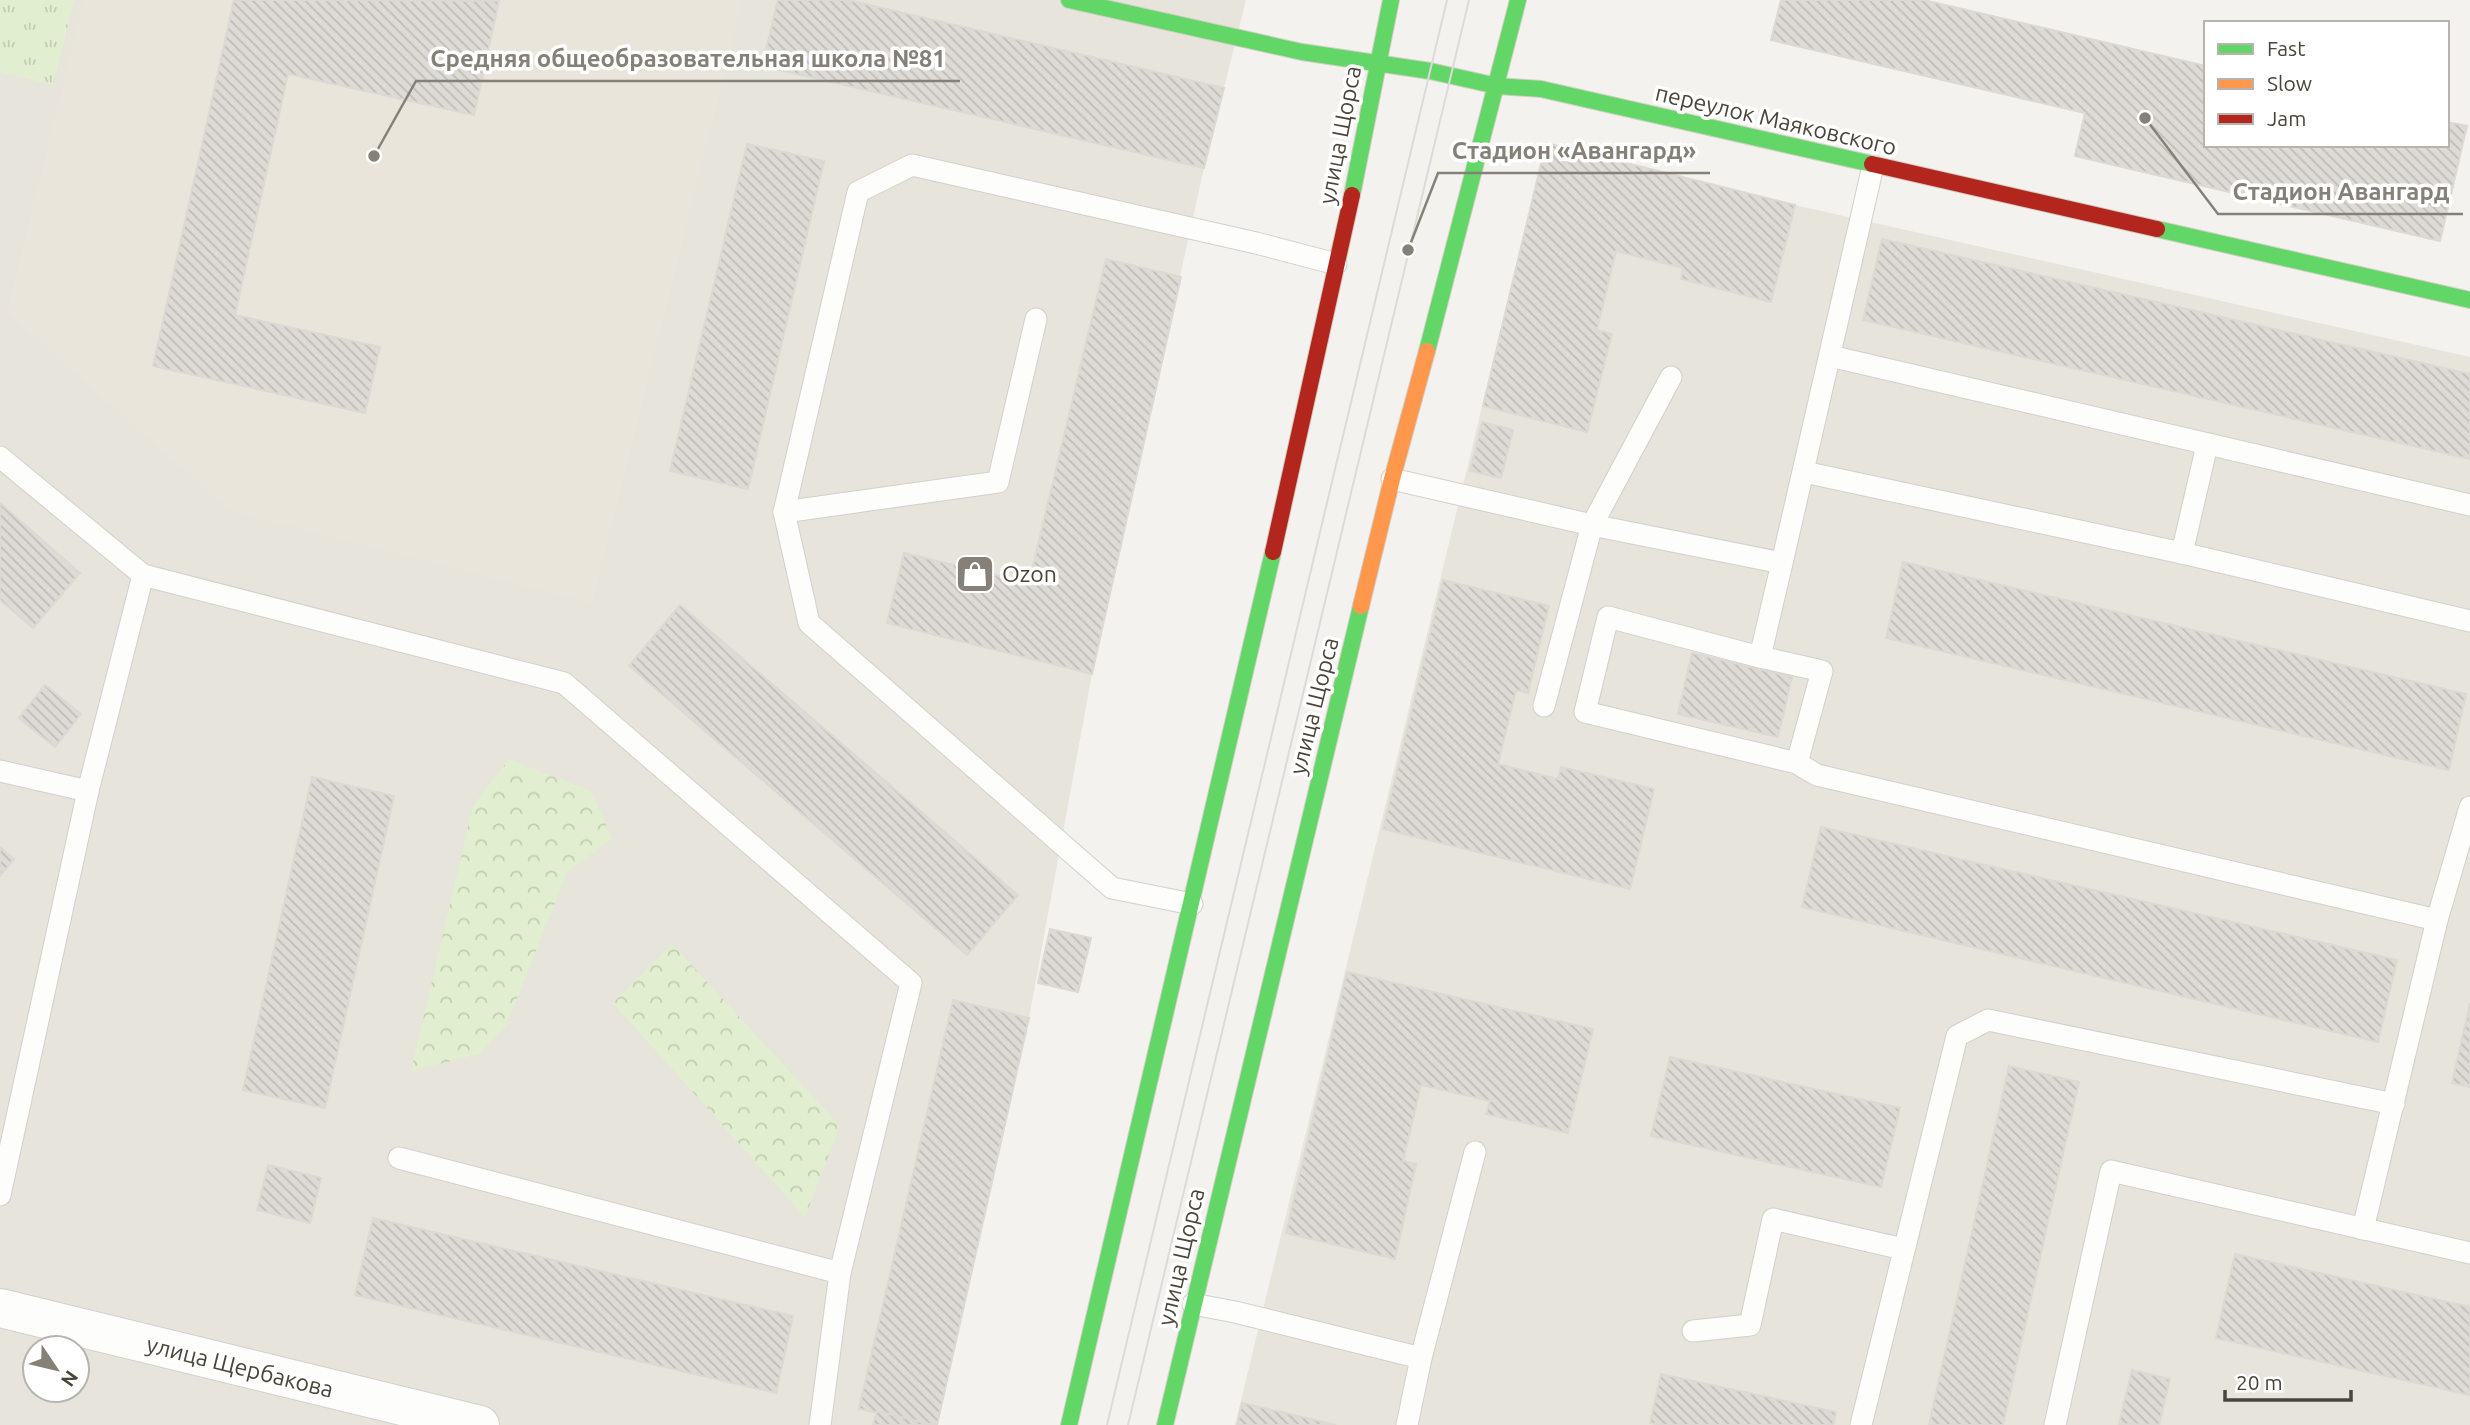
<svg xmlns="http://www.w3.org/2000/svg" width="2470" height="1425" viewBox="0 0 2470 1425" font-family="Ubuntu,sans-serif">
	<defs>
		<pattern id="forest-crowns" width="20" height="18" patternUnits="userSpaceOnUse" patternTransform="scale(1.75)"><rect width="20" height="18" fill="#e1eecf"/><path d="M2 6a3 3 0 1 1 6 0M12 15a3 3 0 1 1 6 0" fill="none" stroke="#c3cdb2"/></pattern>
		<pattern id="park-tufts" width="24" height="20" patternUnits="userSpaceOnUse" patternTransform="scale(1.75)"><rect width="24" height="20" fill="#e1eecf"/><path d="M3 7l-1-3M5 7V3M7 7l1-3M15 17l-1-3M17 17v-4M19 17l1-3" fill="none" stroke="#c3cdb2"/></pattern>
		<pattern id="building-back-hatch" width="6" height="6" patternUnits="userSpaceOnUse" patternTransform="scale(1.75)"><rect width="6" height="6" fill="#dedbd6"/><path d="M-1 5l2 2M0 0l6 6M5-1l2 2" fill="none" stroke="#c0bdb8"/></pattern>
	</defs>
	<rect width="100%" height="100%" fill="#f4f2ee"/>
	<g fill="#e7e4dc" fill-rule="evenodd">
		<path d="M0,0H1246L1204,168L1092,674L1029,1018L937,1425H0ZM35,1348H77V1390H35Z"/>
		<path d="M1546,143L1795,205L2470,357V1425H1235Z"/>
	</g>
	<path fill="#eae5da" d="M84,0H742L592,603L230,511L7,312Z"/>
	<g fill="url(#forest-crowns)">
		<path d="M509,759L591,791L612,839L567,872L507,1024L479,1054L411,1071L473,806Z"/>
		<path d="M672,944L840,1126L805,1217L613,1003Z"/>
	</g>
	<path fill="url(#park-tufts)" d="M0,0H74L53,85L0,72Z"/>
	<g fill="url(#building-back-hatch)" stroke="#dcd9d4" stroke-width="2">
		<path d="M234,0L499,1L474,115L288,74L235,315L380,347L365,413L153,366Z"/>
		<path d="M778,0H848L1224,88L1204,168L762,66Z"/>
		<path d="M1781,0H1924L2206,66V145H2447V122L2467,126L2440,241L2075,156L2085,113L1771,40Z"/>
		<path d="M1546,143L1795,205L1771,302L1681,279L1683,268L1616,251L1597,330L1612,334L1587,432L1483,406Z"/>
		<path d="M747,144L824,161L748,489L670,471Z"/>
		<path d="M1882,239L2470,374V459L1863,320Z"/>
		<path d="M1106,259L1181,277L1092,674L887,623L904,553L1029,583Z"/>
		<path d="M1482,422L1513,430L1501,478L1470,471Z"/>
		<path d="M0,503L80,573L33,628L0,600Z"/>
		<path d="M1903,562L2466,694L2449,770L1886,638Z"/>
		<path d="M1443,580L1549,606L1528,693L1516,690L1498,764L1558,779L1561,767L1654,789L1630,889L1383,829Z"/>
		<path d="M680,605L1018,895L967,955L629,666Z"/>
		<path d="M1692,653L1792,677L1778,737L1678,714Z"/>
		<path d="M45,685L81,714L55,747L19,718Z"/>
		<path d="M312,777L394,796L325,1108L243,1090Z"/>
		<path d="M1821,827L2397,960L2378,1042L1802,907Z"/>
		<path d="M0,847L14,859L0,876Z"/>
		<path d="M1050,929L1091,938L1078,992L1038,983Z"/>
		<path d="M1347,972L1593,1029L1568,1133L1486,1114L1490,1101L1421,1085L1403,1161L1416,1164L1395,1259L1286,1233Z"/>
		<path d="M953,1000L1029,1018L937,1425H933L859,1409Z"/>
		<path d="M2470,1003V1087L2452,1083Z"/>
		<path d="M1670,1057L1900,1108L1881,1187L1651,1136Z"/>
		<path d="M2009,1066L2079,1082L2003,1425H1929Z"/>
		<path d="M268,1165L321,1178L310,1223L257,1210Z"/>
		<path d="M373,1218L793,1316L776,1393L355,1295Z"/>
		<path d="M2235,1254L2470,1307V1395L2216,1338Z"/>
		<path d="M2132,1370L2170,1379L2159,1425L2119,1424Z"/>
		<path d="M1661,1374L1836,1412L1833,1425H1661L1650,1423Z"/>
		<path d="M1242,1403L1336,1425H1237Z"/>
		<path d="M877,1411L933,1425H873Z"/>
	</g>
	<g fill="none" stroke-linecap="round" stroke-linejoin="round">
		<g stroke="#d2d0cb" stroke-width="23">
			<g id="lane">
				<path d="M1830,356L2470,505"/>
				<path d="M0,457L143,575"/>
				<path d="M1804,472L2182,553L2470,621"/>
				<path d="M1392,479L1592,525L1782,563L1760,657L1822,671L1797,763L1817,775L2437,920"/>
				<path d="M784,512L998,482L1036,319"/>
				<path d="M2182,553L2207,445"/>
				<path d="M1782,563L1873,166"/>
				<path d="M1760,657L1608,617L1585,712L1797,763L1810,771"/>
				<path d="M1544,706L1592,525L1671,377"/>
				<path d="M0,771L88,791"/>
				<path d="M1192,904L1112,888L809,623L784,512L858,192L912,165L1256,243L1336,264"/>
				<path d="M399,1158L840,1273"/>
				<path d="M0,1195L88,791L143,575L564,683L911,983L840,1273L820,1425"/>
				<path d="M2363,1229L2437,920L2470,807"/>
				<path d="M1193,1304L1235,1312L1421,1358L1407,1425"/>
				<path d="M1693,1331L1750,1325L1773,1219L1903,1249"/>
				<path d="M1421,1358L1475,1152"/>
				<path d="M1861,1425L1957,1036L1988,1020L2394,1104"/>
				<path d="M2055,1425L2111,1171L2470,1253"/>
			</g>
		</g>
		<g stroke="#d2d0cb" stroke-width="40">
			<path id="street" d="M0,1308L480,1425"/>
		</g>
		<g stroke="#d3cfc5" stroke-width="18">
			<g id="fast">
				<path d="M1069,0L1302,52L1430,71L1497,86L1541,89L1872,164"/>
				<path d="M1352,195L1391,0"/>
				<path d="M2157,229L2470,300"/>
				<path d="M1427,351L1518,0"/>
				<path d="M1069,1425L1273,552"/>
				<path d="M1165,1425L1361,606"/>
			</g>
		</g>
		<g stroke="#d3cfc5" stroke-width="18">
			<path id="slow" d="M1361,606L1392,479L1427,351"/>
		</g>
		<g stroke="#d3cfc5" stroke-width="18">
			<g id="jam">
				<path d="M1872,164L2157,229"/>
				<path d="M1273,552L1352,195"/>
			</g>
		</g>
		<use href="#lane" stroke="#fdfdfc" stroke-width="21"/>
		<use href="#street" stroke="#fdfdfc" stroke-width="38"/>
		<use href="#fast" stroke="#63d668" stroke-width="16"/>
		<use href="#slow" stroke="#ff974d" stroke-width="16"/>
		<use href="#jam" stroke="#b3261e" stroke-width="16"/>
		<g stroke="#dbdbda" stroke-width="2">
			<path d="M1107,1425L1447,0"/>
			<path d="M1128,1425L1469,0"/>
		</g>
	</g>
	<defs>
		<g id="shop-square" transform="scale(2.0125)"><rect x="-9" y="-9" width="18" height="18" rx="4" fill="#868178" stroke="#fff"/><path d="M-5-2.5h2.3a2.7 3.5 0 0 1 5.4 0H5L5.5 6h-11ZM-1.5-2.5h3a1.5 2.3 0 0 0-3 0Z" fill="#fff"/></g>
	</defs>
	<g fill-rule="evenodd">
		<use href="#shop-square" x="975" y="574"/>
	</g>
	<g text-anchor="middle" stroke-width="7" stroke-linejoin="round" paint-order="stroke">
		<g font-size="23" fill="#4b4439" stroke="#fff">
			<text transform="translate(1776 120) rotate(13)" y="8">переулок Маяковского</text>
			<text transform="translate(1340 135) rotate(-79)" y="8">улица Щорса</text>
			<text transform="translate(1314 706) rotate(-76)" y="8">улица Щорса</text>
			<text transform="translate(1181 1257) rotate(-77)" y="8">улица Щорса</text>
			<text transform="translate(240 1367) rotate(14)" y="8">улица Щербакова</text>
		</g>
		<g font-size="23" fill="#4b4439" stroke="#fff" text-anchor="start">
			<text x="1002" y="582">Ozon</text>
		</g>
	</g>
	<path fill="none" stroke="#868178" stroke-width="2.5" d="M374 156L416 81H960M1408 250L1438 173H1710M2145 118L2218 214H2463"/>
	<g fill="#868178" stroke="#fff" stroke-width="2.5">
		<circle cx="374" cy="156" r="7"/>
		<circle cx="1408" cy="250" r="7"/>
		<circle cx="2145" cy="118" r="7"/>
	</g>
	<g font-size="24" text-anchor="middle" font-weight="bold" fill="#868178" stroke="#fff" stroke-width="7" stroke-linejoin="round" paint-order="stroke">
		<text x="688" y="67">Средняя общеобразовательная школа №81</text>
		<text x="1574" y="159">Стадион «Авангард»</text>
		<text x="2341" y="200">Стадион Авангард</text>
	</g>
	<rect x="2204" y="21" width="245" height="126" fill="#ffffff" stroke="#b7b4b0" stroke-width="2"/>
	<rect x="2218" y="44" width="35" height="10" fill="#63d668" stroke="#b7b4b0" stroke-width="2"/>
	<text x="2267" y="56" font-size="21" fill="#4b4439">Fast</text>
	<rect x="2218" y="79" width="35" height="10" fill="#ff974d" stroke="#b7b4b0" stroke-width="2"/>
	<text x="2267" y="91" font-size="21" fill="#4b4439">Slow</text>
	<rect x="2218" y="114" width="35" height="10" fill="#b3261e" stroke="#b7b4b0" stroke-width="2"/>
	<text x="2267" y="126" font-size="21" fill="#4b4439">Jam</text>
	<g transform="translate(56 1369) rotate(125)"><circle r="33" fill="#ffffff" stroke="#b7b4b0" stroke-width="2"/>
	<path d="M0-5L12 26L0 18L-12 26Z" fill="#868178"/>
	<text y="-10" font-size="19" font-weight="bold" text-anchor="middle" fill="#4b4439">N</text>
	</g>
	<path d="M2225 1390v10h126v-10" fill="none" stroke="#4b4439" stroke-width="3.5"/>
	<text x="2236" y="1390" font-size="21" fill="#4b4439" stroke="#ffffff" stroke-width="5" paint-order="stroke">20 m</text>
</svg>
